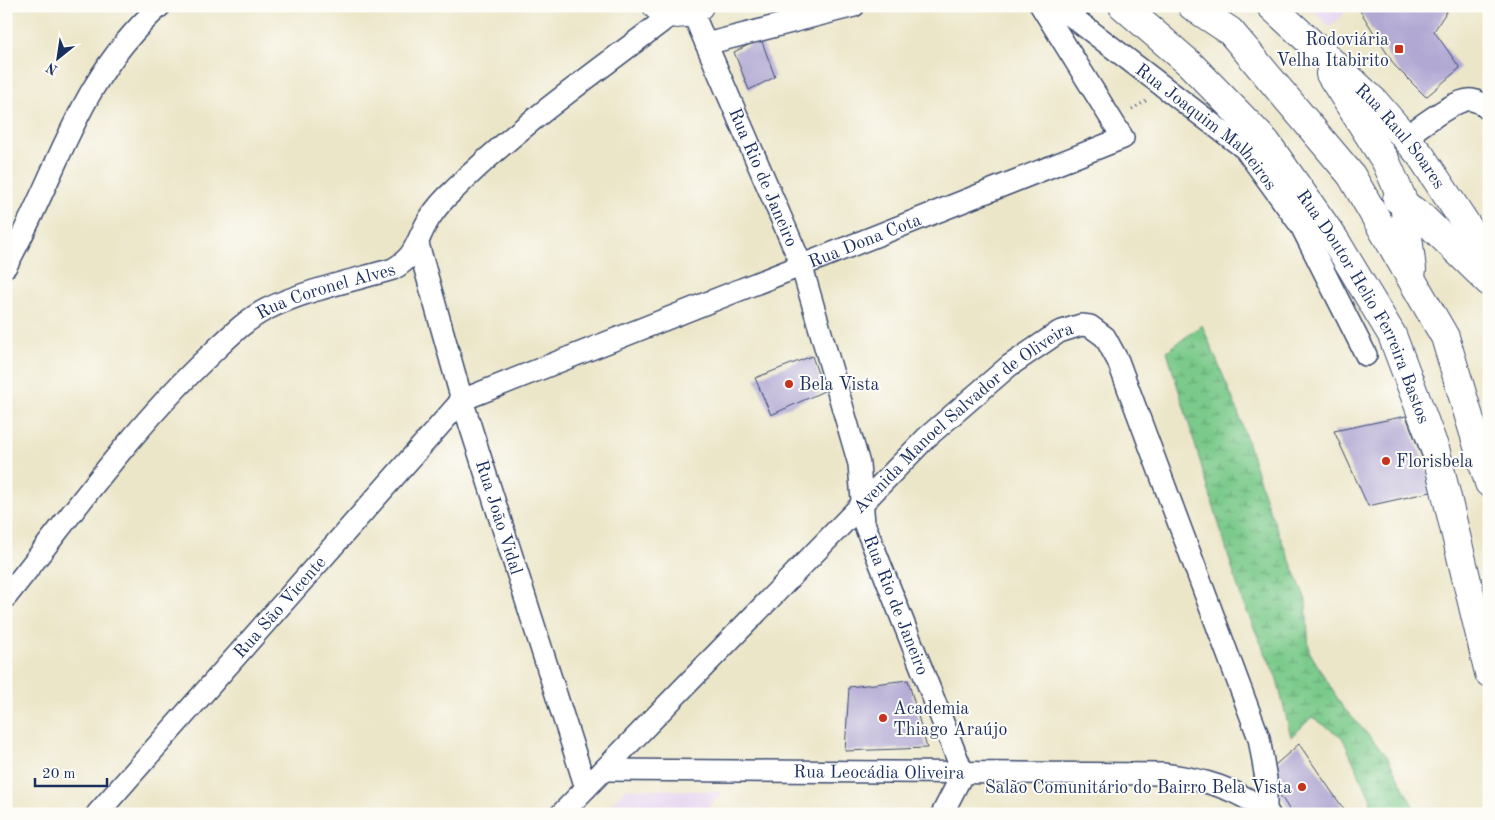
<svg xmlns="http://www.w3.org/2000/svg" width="1495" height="820" viewBox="0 0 1495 820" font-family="'Old Standard TT',serif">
	<defs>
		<pattern id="wetland-marsh" width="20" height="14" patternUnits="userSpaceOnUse" patternTransform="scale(1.25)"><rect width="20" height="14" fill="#7bca8b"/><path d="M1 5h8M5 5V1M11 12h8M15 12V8" fill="none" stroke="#64a475"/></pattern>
	</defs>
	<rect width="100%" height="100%" fill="#fdfcf7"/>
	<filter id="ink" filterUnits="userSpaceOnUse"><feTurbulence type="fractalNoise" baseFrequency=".02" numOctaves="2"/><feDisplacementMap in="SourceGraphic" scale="10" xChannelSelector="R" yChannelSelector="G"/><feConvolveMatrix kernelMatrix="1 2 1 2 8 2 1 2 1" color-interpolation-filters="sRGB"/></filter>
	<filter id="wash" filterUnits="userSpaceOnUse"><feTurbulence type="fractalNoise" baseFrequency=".0096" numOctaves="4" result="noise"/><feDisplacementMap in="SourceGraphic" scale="20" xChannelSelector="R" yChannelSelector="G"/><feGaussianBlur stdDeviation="1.12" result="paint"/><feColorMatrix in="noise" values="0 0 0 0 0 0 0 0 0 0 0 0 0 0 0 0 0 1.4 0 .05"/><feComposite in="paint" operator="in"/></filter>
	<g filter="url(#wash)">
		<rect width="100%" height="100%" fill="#ece6c9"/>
		<g fill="#e5d3f1">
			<path d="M1308,6H1353L1330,27Z"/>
			<path d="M627,788L723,792L701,814H601Z"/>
		</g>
		<path fill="url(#wetland-marsh)" stroke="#4b7c74" d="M1202,325L1237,409L1267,504L1306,600L1309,651L1342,706L1387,756L1417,814H1367L1371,800L1342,737L1312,717L1291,737L1277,679L1242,601L1167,351Z"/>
		<g id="blocks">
			<g fill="#b1a8d3">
				<path d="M1357,6H1450L1434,31L1460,68L1426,97L1395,66Z"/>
				<path d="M761,39L775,77L749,90L734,52Z"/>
				<path d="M812,356L824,391L771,415L755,378Z"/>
				<path d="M1406,416L1435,491L1368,506L1334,431Z"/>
				<path d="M908,680L927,748L845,751L849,687Z"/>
				<path d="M1299,744L1347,814H1292L1284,801L1266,773Z"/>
			</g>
		</g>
	</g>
	<g filter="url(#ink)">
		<use href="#blocks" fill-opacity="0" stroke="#3a4a6e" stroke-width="1"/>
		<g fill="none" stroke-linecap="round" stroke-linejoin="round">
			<g stroke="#3a4a6e" stroke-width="24">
				<g id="street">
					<path id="s1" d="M1058,6L1245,149L1301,226L1366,355"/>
					<path id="s2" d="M692,11L801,264L859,464L864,523L963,773L942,814"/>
					<path d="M706,44L854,6"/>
					<path d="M1405,137C1419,128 1457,97 1472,100C1479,101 1484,105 1489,110"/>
					<path id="s3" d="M418,244L462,400L586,788"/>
					<path d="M6,266C58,174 77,80 160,6"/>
					<path id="s4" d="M6,597C72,515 134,426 211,354C228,338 245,320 267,309C306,290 351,281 393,269C417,256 416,240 429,219C436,208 445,198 454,190C520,124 598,71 672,14"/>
					<path id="s5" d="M604,770L1163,774C1202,779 1238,788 1269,814"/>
					<path id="s6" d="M97,814L462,400L1123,138L1041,6"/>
					<path id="s7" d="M561,814L926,438L1009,366L1059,332L1081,325L1090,326L1105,337L1118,361L1259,738L1266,779V814"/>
				</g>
			</g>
			<g stroke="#3a4a6e" stroke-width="30">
				<g id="secondary">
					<path d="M657,6C671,17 686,16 699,6"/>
					<path id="s8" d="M1123,6L1190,64L1266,142L1335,240L1392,335L1436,452L1489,673"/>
					<path d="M1192,6L1230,31L1351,175L1445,337L1489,483"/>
					<path id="s9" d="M1271,6L1374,101L1405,137L1421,156L1489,259"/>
					<path d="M1330,74L1386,162L1404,203L1412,270"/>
					<path d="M1397,199L1422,217L1489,282"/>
				</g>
			</g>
			<path stroke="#3a4a6e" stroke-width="3" stroke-dasharray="1 4" stroke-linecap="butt" d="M1132,109L1146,101"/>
			<use href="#street" stroke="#fff" stroke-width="21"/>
			<use href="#secondary" stroke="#fff" stroke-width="28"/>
		</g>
	</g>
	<g fill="#c8321e" stroke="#fdfcf7" stroke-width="2">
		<rect x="1394" y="44" width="10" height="10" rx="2.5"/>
		<circle cx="789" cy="384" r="5"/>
		<circle cx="1386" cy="461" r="5"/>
		<circle cx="883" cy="718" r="5"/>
		<circle cx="1302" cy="787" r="5"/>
	</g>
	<g text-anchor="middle" stroke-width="4" stroke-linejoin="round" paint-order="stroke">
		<g font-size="18" fill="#1b2f5e" stroke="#fdfcf7" text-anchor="start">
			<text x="1389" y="45" text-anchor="end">Rodoviária<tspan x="1389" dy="21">Velha Itabirito</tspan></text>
			<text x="799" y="390">Bela Vista</text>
			<text x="1396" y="467">Florisbela</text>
			<text x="893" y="714">Academia<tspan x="893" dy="21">Thiago Araújo</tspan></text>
			<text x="1292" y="793" text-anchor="end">Salão Comunitário do Bairro Bela Vista</text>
		</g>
		<g font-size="18" fill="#1b2f5e" stroke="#fdfcf7">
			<text dy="6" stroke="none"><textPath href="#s1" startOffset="192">Rua Joaquim Malheiros</textPath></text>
			<text dy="6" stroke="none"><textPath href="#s9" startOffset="184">Rua Raul Soares</textPath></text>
			<text dy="6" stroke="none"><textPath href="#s2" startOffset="181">Rua Rio de Janeiro</textPath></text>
			<text dy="6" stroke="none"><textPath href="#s6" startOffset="985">Rua Dona Cota</textPath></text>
			<text dy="6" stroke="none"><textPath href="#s4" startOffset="452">Rua Coronel Alves</textPath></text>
			<text dy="6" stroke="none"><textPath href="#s8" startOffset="390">Rua Doutor Helio Ferreira Bastos</textPath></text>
			<text dy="6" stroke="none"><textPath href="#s7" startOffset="566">Avenida Manoel Salvador de Oliveira</textPath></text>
			<text dy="6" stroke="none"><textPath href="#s3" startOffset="285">Rua João Vidal</textPath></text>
			<text dy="6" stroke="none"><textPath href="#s2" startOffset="631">Rua Rio de Janeiro</textPath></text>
			<text dy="6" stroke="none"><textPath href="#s6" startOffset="276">Rua São Vicente</textPath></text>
			<text dy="6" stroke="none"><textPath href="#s5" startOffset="275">Rua Leocádia Oliveira</textPath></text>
		</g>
	</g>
	<rect width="1495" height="820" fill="none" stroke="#fdfcf7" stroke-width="25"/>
	<g transform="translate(58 58) rotate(210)" stroke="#fdfcf7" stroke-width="4" paint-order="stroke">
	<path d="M0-4L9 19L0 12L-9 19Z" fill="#1b2f5e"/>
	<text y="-8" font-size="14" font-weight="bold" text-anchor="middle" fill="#1b2f5e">N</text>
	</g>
	<path d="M35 778v8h72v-8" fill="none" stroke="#1b2f5e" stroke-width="2.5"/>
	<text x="42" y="778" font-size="15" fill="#1b2f5e" stroke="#fdfcf7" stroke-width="4" paint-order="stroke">20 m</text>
</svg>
